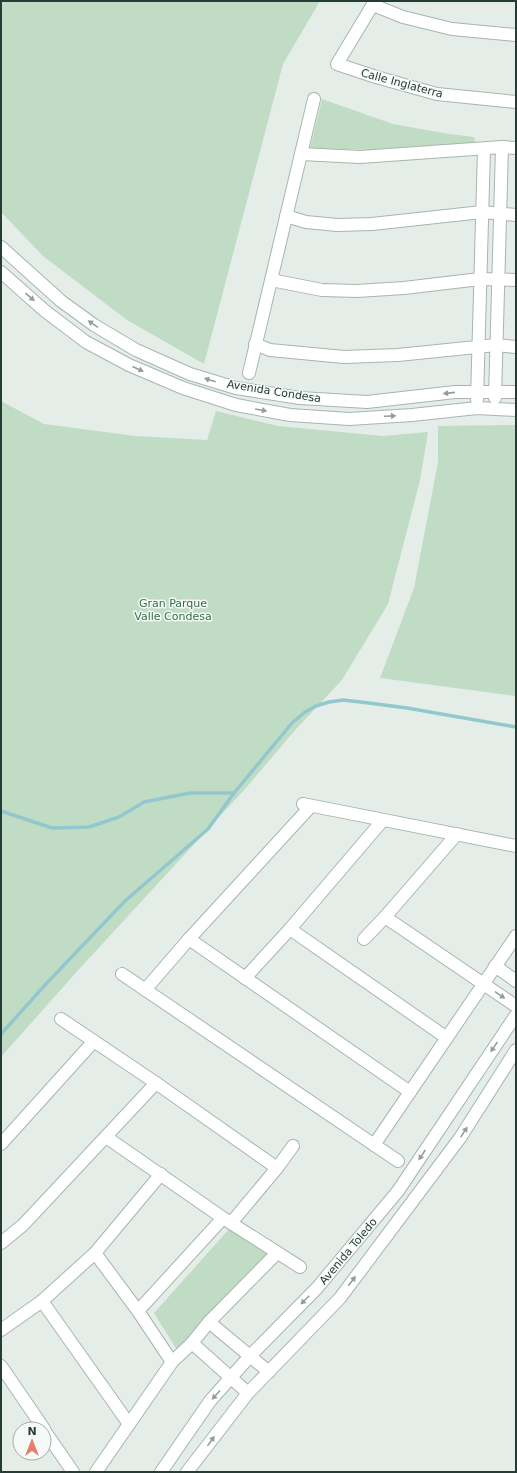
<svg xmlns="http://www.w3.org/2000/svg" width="517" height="1473" viewBox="0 0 517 1473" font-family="'DejaVu Sans',sans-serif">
	<rect width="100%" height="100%" fill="#e5ede8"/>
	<g fill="#c0dcc5">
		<path d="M1,1H320L283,64L204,364L127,320L43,256L1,212Z"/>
		<path d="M322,99L393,124L449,134L474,137L476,145L374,150L310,148Z"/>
		<path d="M1,401L44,424L135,436L207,440L216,411L278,426L383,436L428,432L420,480L388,604L342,680L296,729L245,789L81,967L1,1057Z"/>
		<path d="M516,425V696L380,678L414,588L438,462V426Z"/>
		<path d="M230,1228L267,1254L177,1350L154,1313Z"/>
	</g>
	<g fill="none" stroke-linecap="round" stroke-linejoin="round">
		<g stroke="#92c8cd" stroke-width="3.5">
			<path d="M1,811L52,828L89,827L119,817L144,802L190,793H234L292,723L305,712L316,706L329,702L343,700L361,702L407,708L516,727"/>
			<path d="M1,1034L45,985L125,901L208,829L234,793"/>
		</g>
		<g stroke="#a8b5af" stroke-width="14">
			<g id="minor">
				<path d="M375,1L337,64L376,77L437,94L516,102"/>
				<path d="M373,5L403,17L452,29L516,35"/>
				<path d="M301,154L360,157L502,147L516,148"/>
				<path d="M286,216L306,222L337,225L372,224L482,212L516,215"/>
				<path d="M1,247L61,301L94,325L136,350L190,374L236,388L300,398L367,402L455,392H516"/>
				<path d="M1,272L45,311L86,342L129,365L183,388L236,405L290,415L349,419L412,415L477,408L516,410"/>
				<path d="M271,280L322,290L357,291L404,288L480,279L516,280"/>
				<path d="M255,344L270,350L344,357L398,355L496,345L516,347"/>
				<path d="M249,373L314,99"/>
				<path d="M495,398L502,147"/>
				<path d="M477,400L484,149"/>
				<path d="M303,804L516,846"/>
				<path d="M385,917L457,834"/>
				<path d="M290,929L447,1038"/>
				<path d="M189,939L410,1092"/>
				<path d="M364,939L385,917L516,1006"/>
				<path d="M495,966L516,981"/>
				<path d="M122,974L398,1161"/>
				<path d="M245,978L290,929L383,820"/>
				<path d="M145,990L189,939L311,806"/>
				<path d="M61,1019L156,1083L277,1168L231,1223"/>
				<path d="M106,1137L223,1218L300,1267"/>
				<path d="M1,1144L94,1041"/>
				<path d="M374,1145L516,936"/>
				<path d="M277,1168L293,1146"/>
				<path d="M1,1243L23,1225L156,1083"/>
				<path d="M95,1253L138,1311L172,1362"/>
				<path d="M42,1301L129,1424"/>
				<path d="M138,1311L223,1218"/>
				<path d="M209,1322L269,1372"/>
				<path d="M1,1330L42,1301L95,1253L161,1174"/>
				<path d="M192,1343L248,1393"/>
				<path d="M1,1366L44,1429"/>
				<path d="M44,1430L73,1472"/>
				<path d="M96,1472L172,1362L192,1343L209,1322L277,1253"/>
				<path d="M161,1472L210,1401L250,1356L317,1288L398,1191L516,1015"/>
				<path d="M187,1472L248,1393L340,1298L460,1138L516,1050"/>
			</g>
		</g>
		<use href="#minor" stroke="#fff" stroke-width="12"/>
	</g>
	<defs><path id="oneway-solid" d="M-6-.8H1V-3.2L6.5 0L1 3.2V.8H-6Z"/></defs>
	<g fill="#929e9a">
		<use href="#oneway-solid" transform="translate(30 297) rotate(41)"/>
		<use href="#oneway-solid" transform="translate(93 324) rotate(-146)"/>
		<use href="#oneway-solid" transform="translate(138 369) rotate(24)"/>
		<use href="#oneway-solid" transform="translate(210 380) rotate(-163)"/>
		<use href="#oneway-solid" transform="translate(449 393) rotate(174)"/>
		<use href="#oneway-solid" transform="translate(261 410) rotate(10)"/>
		<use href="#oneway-solid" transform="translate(390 416) rotate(-3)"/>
		<use href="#oneway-solid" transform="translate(500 995) rotate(34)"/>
		<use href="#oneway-solid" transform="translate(494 1047) rotate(124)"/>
		<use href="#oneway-solid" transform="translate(464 1132) rotate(-57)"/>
		<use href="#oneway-solid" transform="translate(422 1155) rotate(124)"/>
		<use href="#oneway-solid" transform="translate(352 1281) rotate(-53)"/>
		<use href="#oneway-solid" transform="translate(305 1300) rotate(135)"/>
		<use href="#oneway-solid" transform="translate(216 1395) rotate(132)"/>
		<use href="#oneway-solid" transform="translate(211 1441) rotate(-54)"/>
	</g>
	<g text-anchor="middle" stroke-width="3" stroke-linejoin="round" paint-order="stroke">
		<g font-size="11" fill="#253d35" stroke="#f5f9f7">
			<text transform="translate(402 83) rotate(15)" y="4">Calle Inglaterra</text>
			<text transform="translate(274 391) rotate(9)" y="4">Avenida Condesa</text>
			<text transform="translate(348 1251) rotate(-50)" y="4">Avenida Toledo</text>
		</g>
		<g font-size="11" fill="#337046" stroke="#f5f9f7">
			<text x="173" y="607">Gran Parque<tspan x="173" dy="13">Valle Condesa</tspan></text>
		</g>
	</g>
	<rect width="517" height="1473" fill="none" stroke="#253d35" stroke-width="4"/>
	<g transform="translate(32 1441)"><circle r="19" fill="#f5f9f7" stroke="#a2aea9"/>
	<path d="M0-3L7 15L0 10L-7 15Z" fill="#e67e69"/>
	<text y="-6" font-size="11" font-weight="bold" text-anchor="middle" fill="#253d35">N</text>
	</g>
</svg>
